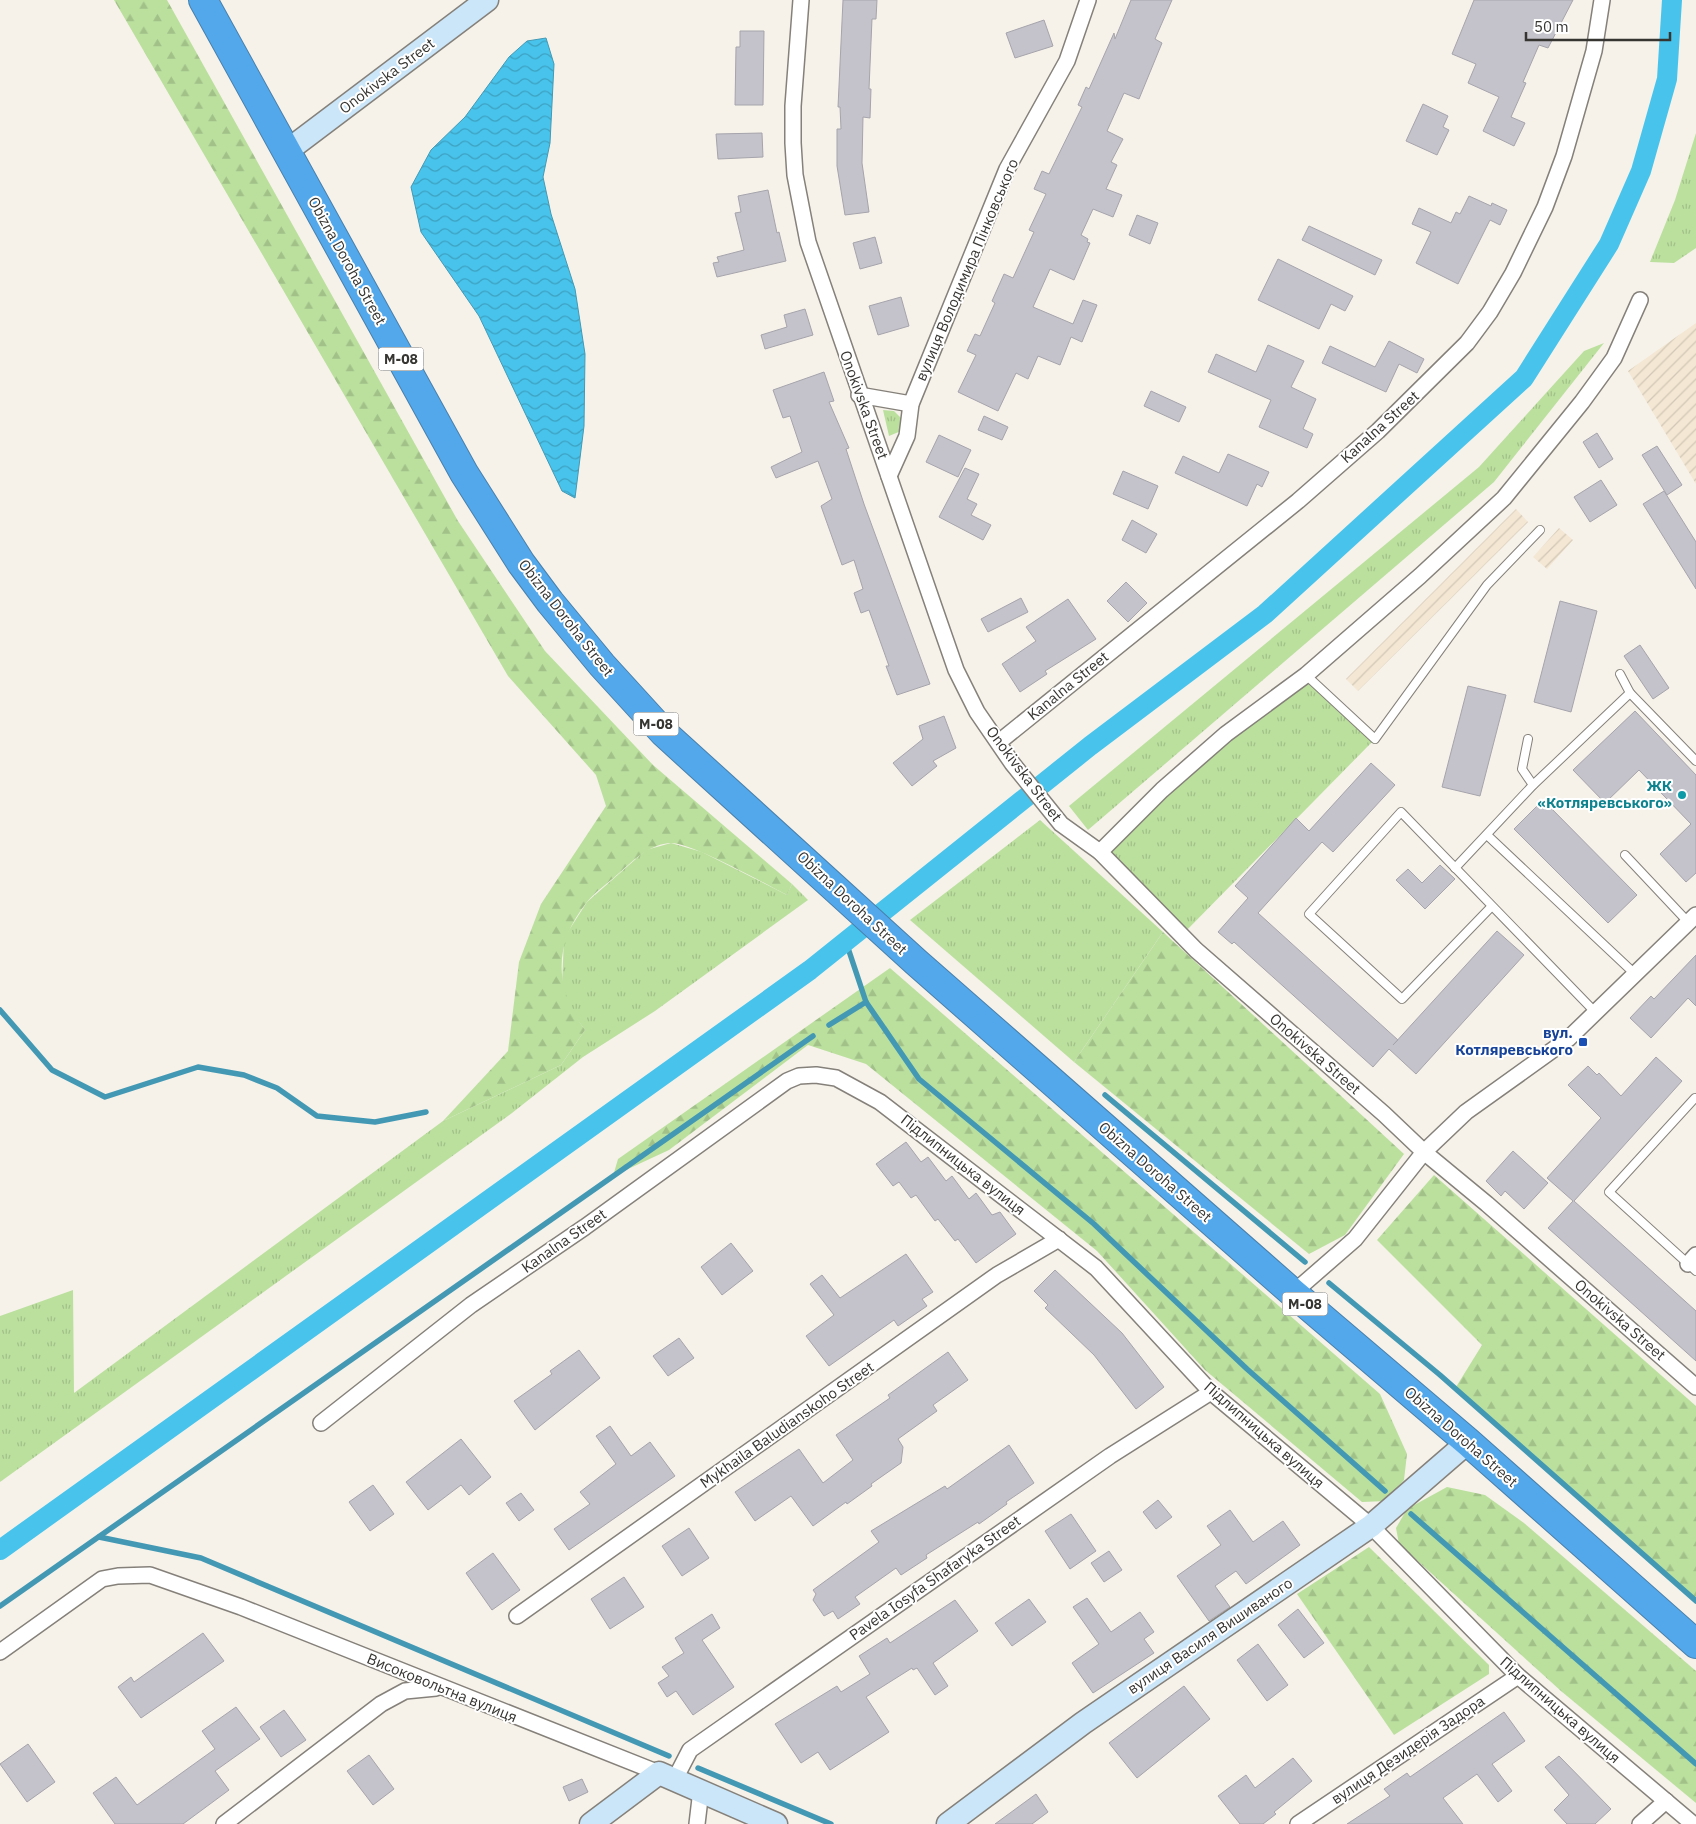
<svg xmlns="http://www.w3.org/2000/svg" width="1696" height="1824" viewBox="0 0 1696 1824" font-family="'IBM Plex Sans',sans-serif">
	<defs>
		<pattern id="industrial-furrows" width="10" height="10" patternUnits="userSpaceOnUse" patternTransform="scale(1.25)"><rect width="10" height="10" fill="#f4e7d3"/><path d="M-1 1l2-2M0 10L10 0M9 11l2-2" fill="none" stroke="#d2c7b6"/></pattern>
		<pattern id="grass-tufts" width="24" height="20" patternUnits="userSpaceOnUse" patternTransform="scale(1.25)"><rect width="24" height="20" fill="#bbe09e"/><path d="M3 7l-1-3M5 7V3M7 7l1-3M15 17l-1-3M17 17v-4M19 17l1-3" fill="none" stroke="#a1c189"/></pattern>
		<pattern id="forest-firs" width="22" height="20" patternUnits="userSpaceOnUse" patternTransform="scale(1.25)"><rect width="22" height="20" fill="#bbe09e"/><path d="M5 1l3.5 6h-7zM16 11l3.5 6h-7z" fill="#a1c189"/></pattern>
		<pattern id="water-waves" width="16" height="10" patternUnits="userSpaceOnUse" patternTransform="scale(1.25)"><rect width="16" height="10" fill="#48c4ec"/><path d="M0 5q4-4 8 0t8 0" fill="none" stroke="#3da0c0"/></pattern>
	</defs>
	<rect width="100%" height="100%" fill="#f6f2ea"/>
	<g fill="url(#industrial-furrows)">
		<path d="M1696,323V484L1628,371Z"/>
		<path d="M1516,509L1528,522L1358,691L1346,679Z"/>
		<path d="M1559,528L1573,540L1547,569L1533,557Z"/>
	</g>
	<g fill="url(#grass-tufts)">
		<path d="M1696,133V248L1674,263L1650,262L1675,200Z"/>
		<path d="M1604,343L1494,482L1088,830L1069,806L1479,467L1584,351Z"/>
		<path d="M883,410L894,411L902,419L901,431L889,436Z"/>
		<path d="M1306,675L1375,739L1182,935L1100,852Z"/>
		<path d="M1040,820L1163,932L1074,1062L910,920Z"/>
		<path d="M671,843L702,852L787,895L792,884L808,900L655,1011L583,1057L512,1113L0,1482V1316L73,1290L74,1393L443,1121L561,1065L585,1030L571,1011L562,984L564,938L587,902L646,850Z"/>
	</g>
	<g fill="url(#forest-firs)">
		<path d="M114,0H167L458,521L545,651L653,765L792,884L787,895C765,884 690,841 669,843C647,846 634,860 618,874C608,883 595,892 587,902C553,944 554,988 585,1030L561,1065L443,1121L508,1051L519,962L541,904L606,806L596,775L508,676Z"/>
		<path d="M1163,932L1404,1154L1345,1235L1309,1254L1074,1062Z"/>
		<path d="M890,968L1380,1394L1407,1454L1404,1480L1387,1501L1362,1502L1205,1370L1097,1251L866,1064L808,1045L669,1150L613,1176L618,1159Z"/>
		<path d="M1434,1175L1696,1406V1600L1456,1387L1482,1345L1377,1240Z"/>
		<path d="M1447,1487L1485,1495L1524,1523L1696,1671V1803L1561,1691L1399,1544L1396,1528L1407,1509Z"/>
		<path d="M1369,1547L1489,1665V1674L1394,1735L1297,1594Z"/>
	</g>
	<path fill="url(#water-waves)" stroke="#4399b4" d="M546,38L554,64L550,143L543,177L551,214L575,289L585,354L584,426L575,498L562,491L479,316L421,232L411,187L431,150L465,117L509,57L527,41Z"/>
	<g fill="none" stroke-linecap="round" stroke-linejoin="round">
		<g stroke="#4399b4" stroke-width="5.5">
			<path d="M846,942L866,1002L919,1079L1094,1224L1247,1369L1385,1491"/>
			<path d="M0,1010L52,1070L105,1097L198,1067L244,1075L277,1088L317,1116L375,1122L426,1112"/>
			<path d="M829,1025L866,1002"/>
			<path d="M1105,1095L1305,1262"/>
			<path d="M1329,1283L1440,1375L1696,1601"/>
			<path d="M1411,1514L1696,1764"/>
			<path d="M99,1537L201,1558L669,1756"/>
			<path d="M0,1606L813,1036"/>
			<path d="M698,1768L831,1824"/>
		</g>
		<path stroke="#48c4ec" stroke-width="20" d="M0,1550L810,970L1090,746L1265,614L1524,378L1609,244L1641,171L1667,79L1672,0"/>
	</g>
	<g fill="#c4c2ca" stroke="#a6a4ac">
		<path d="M843,0H877L876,19H872L869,89H871L870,118L863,117L862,163L869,212L845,215L837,166V129H841L840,107H838Z"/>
		<path d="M1131,0H1172L1155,39L1162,43L1139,99L1124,93L1107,131L1123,139L1111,162L1117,165L1106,189L1122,195L1113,217L1093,209L1081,235L1088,239L1087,242L1090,243L1074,280L1050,269L1033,307L1073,324L1083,300L1097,305L1082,342L1071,337L1060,365L1038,356L1028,379L1016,373L998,411L958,392L976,355L967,351L975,334L980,336L995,303L992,301L1004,274L1013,278L1034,232L1029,230L1046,194L1034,189L1042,171L1049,174L1082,107L1078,105L1086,87L1089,89L1114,33L1115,39Z"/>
		<path d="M1474,0H1573L1548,48L1539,45L1523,82L1526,83L1511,117L1525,123L1514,146L1483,131L1499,97L1468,83L1476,64L1452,54Z"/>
		<path d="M1044,20L1053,46L1015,58L1006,33Z"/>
		<path d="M740,31H764L763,105H735L736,47H740Z"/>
		<path d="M1423,104L1448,116L1443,127L1449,130L1437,155L1406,141Z"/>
		<path d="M762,133L763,157L718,159L716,134Z"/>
		<path d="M768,190L777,233L779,232L786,261L717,277L713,263L719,262L717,257L744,250L735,213L741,212L738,196Z"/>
		<path d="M1469,196L1491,206L1492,203L1507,210L1500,225L1490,220L1458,284L1416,263L1431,232L1412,224L1419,208L1451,223L1456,212L1460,214Z"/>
		<path d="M1137,215L1158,223L1150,244L1129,235Z"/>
		<path d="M1309,226L1382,260L1375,275L1302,240Z"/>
		<path d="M875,237L882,263L860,269L853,243Z"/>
		<path d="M1278,259L1353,296L1345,311L1331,304L1319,329L1258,300Z"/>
		<path d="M901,297L909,326L878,335L869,306Z"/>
		<path d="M805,309L813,335L765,349L761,335L787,327L784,315Z"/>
		<path d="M1389,341L1424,359L1417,373L1399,364L1386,392L1322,363L1330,346L1375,367Z"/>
		<path d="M1268,345L1304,361L1291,387L1316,399L1303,429L1313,434L1307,448L1259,427L1271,400L1208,372L1216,354L1256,372Z"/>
		<path d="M824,372L834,401L829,402L849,448L846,449L864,504L930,684L897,695L886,666H889L869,610L861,613L854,593L863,589L854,560L842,565L821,506L832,499L818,461L776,478L771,467L802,452L790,416L783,418L773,390Z"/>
		<path d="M1151,391L1186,407L1179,422L1144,406Z"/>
		<path d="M984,416L1008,427L1002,440L978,430Z"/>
		<path d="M1597,433L1613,459L1599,468L1583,442Z"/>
		<path d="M939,435L971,450L958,477L926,462Z"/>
		<path d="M1657,446L1682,485L1667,495L1642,455Z"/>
		<path d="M1228,454L1269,472L1262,487L1257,484L1247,506L1175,473L1183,456L1219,473Z"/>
		<path d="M965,468L979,474L967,499L977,504L971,515L991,525L983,540L939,517Z"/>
		<path d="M1123,471L1158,486L1148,509L1113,494Z"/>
		<path d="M1601,480L1617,505L1590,522L1574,497Z"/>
		<path d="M1664,491L1696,542V589L1643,504Z"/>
		<path d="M1132,520L1157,534L1146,553L1122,540Z"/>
		<path d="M1126,582L1147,603L1128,622L1107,601Z"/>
		<path d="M1021,598L1028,612L988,632L981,619Z"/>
		<path d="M1068,599L1096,639L1045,671L1047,674L1020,692L1002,664L1036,641L1026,627Z"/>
		<path d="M1560,601L1597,611L1571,712L1534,702Z"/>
		<path d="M1640,645L1669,688L1653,699L1624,656Z"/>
		<path d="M1468,686L1506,695L1480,796L1442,787Z"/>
		<path d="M1635,711L1696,775V873L1686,882L1660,854L1691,824L1639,770L1605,803L1573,770Z"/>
		<path d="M944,716L956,748L933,761L937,766L912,786L893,763L923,739L919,726Z"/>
		<path d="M1371,763L1395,785L1333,852L1322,842L1258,913L1398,1040L1393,1045L1497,931L1524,955L1416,1074L1389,1049L1373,1067L1234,942L1232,944L1218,932L1248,898L1235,886L1282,834L1296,818L1309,831Z"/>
		<path d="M1543,800L1637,895L1608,923L1514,829Z"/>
		<path d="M1440,865L1455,879L1425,909L1396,880L1408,869L1422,883Z"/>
		<path d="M1696,955V1006L1688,998L1651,1038L1630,1018L1651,996L1654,999Z"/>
		<path d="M1656,1057L1682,1081L1574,1201L1696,1311V1361L1548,1228L1573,1201L1547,1178L1601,1118L1568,1085L1588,1066L1597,1075L1599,1073L1621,1096Z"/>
		<path d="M906,1142L921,1162L928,1157L946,1181L952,1176L969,1199L976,1193L992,1215L1000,1212L1016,1234L976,1263L958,1239L955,1241L938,1219L935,1221L916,1195L911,1198L899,1182L893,1186L876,1164Z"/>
		<path d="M1513,1151L1548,1183L1524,1209L1505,1191L1501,1196L1486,1181Z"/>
		<path d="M731,1243L753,1271L722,1295L701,1267Z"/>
		<path d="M906,1254L933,1292L922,1299L927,1306L898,1326L894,1320L829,1366L806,1336L834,1315L810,1284L822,1275L840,1298Z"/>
		<path d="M1055,1270L1122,1333L1164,1387L1136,1409L1094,1355L1045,1308L1048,1305L1034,1291Z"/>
		<path d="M679,1338L694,1358L668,1376L653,1356Z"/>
		<path d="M579,1350L600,1378L535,1430L514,1401L552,1374L550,1371Z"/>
		<path d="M948,1352L968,1380L933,1405L937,1411L898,1439L903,1447L901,1463L871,1484L872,1486L847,1504L846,1502L813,1526L791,1496L755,1521L735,1492L799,1449L823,1483L853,1460L836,1435L890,1398L888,1395Z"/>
		<path d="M610,1426L631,1456L650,1442L675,1476L569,1550L554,1529L590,1504L580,1492L616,1464L596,1436Z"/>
		<path d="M461,1439L491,1477L469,1495L461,1485L428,1510L406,1482Z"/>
		<path d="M1009,1445L1034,1483L1006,1502L1007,1504L979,1524L978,1522L926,1555L927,1558L901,1575L896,1568L855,1597L860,1604L838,1619L833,1611L824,1616L813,1600L816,1594L813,1590L879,1542L871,1531L945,1486L947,1489Z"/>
		<path d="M373,1485L394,1514L370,1531L349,1502Z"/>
		<path d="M521,1493L534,1510L519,1521L506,1503Z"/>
		<path d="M1158,1500L1172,1517L1156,1529L1143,1512Z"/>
		<path d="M1230,1510L1253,1542L1283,1521L1300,1545L1246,1584L1236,1571L1215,1586L1230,1607L1209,1621L1177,1576L1221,1545L1207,1526Z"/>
		<path d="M1071,1514L1096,1551L1070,1569L1045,1531Z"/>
		<path d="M689,1528L709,1558L682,1576L662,1546Z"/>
		<path d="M1109,1551L1122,1570L1104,1582L1091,1563Z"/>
		<path d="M493,1553L520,1590L492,1610L466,1573Z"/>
		<path d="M624,1577L644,1607L610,1629L591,1599Z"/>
		<path d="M1087,1598L1111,1632L1140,1612L1154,1632L1144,1639L1154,1653L1093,1693L1072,1663L1099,1644L1073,1607Z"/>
		<path d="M1029,1599L1046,1622L1012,1646L995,1623Z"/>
		<path d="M955,1600L978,1631L933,1663L948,1686L935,1695L917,1668L913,1670L912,1668L866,1697L889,1732L830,1770L818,1752L801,1763L775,1724L837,1686L841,1692L870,1674L859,1656L887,1638L890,1643Z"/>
		<path d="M1298,1609L1324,1643L1304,1658L1278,1625Z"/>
		<path d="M712,1614L720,1628L702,1640L734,1687L693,1715L676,1691L667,1697L658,1683L669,1676L662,1667L684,1653L675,1638Z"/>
		<path d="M203,1633L224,1661L141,1718L118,1687L131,1677L134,1682Z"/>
		<path d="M1258,1644L1288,1685L1267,1701L1237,1660Z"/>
		<path d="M1184,1686L1210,1719L1137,1778L1109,1743Z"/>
		<path d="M236,1707L260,1739L215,1771L229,1790L183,1824H115L93,1793L116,1777L137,1805L215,1749L202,1731Z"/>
		<path d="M284,1710L306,1740L281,1757L260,1727Z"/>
		<path d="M1504,1712L1525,1741L1492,1764L1512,1791L1498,1802L1477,1774L1443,1798L1463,1824H1347L1390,1796L1384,1789L1407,1773L1410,1777Z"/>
		<path d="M28,1744L55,1782L27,1802L0,1764Z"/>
		<path d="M369,1755L394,1789L373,1805L347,1771Z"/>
		<path d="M1559,1756L1611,1809L1595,1824H1567L1554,1810L1569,1795L1545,1767Z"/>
		<path d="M1293,1758L1312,1781L1274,1812L1276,1814L1263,1824H1240L1218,1796L1246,1775L1255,1788Z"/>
		<path d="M582,1779L588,1792L569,1801L563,1787Z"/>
		<path d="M1036,1794L1048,1812L1032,1824H995Z"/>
	</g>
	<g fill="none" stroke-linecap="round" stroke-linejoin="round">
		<g stroke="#85817a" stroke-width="10">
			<g id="lane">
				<path d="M1306,675L1375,739L1487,585L1540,530"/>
				<path d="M1630,693L1696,761"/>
				<path d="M1528,739L1522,769L1533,785"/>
				<path d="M1487,835L1635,974"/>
				<path d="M1625,855L1688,922"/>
				<path d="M1455,868L1533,785L1630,693L1620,674"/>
				<path d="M1492,906L1402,999L1309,914L1401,812L1595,1012"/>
				<path d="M1695,1098L1609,1192L1696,1271"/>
			</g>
		</g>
		<g stroke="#85817a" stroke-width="18">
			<g id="street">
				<path d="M801,0L793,106V143L795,175L808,242L941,627L956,670L977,712L1012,763L1061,824L1100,852L1196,950L1384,1114L1424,1152L1487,1204L1696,1387"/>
				<path d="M859,395L911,404"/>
				<path d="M889,476L907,436L911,404L1007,169L1067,61L1088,0"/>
				<path d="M999,742L1298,501L1378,431L1467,343L1490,312L1513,273L1545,207L1564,156L1594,51L1602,0"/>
				<path d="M1100,852L1162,790L1226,734L1306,675L1420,576L1504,498L1582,402L1614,358L1640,300"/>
				<path d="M1688,1264L1696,1255"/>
				<path d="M1293,1293L1355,1239L1424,1152L1466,1112L1568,1039L1696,915"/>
				<path d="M321,1423L471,1305L585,1227L787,1081L799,1076L816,1075L836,1078L880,1102L1096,1268L1211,1392L1371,1526L1518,1676L1693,1824"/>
				<path d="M517,1616L997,1275L1059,1239"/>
				<path d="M0,1652L102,1579L118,1576L150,1575L241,1607L659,1773"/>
				<path d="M675,1779L690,1750L1110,1456L1211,1392"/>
				<path d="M224,1824L381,1704L405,1691L436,1688"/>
				<path d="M697,1824L701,1790"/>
				<path d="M1298,1824L1518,1676"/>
				<path d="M1640,1824L1666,1801"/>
			</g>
		</g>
		<g stroke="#85817a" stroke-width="25">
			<g id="secondary">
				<path d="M287,151L487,0"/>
				<path d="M591,1824L659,1773L776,1824"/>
				<path d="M948,1824L1083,1723L1371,1526L1468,1442"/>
			</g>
		</g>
		<g stroke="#4980ab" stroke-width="30">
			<path id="highway" d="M203,0L464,473L521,563L550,602L602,665L664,733L916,962L1293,1293L1468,1442L1696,1644"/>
		</g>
		<use href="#lane" stroke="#fff" stroke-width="8"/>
		<use href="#street" stroke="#fff" stroke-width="15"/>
		<use href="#secondary" stroke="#cbe5f9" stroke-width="22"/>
		<use href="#highway" stroke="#53a8ec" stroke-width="28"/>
	</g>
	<circle fill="#0f9aa8" stroke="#fff" stroke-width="2" cx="1682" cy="795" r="5"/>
	<rect fill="#1a4fb4" stroke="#fff" stroke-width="2" x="1578" y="1037" width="10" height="10" rx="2.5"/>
	<g text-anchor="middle" stroke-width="4" stroke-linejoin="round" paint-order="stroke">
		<g fill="#fff" stroke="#727270" stroke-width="1">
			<rect x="378.5" y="347.5" width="45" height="23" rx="4"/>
			<rect x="633.5" y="712.5" width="45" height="23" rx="4"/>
			<rect x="1282.5" y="1292.5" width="45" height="23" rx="4"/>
		</g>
		<g font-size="14" font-weight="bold" fill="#363532">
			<text x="401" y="364">М-08</text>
			<text x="656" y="729">М-08</text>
			<text x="1305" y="1309">М-08</text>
		</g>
		<g font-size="15" fill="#363532" stroke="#fff">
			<text transform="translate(387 76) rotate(-37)" y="5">Onokivska Street</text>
			<text transform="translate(347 261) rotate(61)" y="5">Obizna Doroha Street</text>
			<text transform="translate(967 270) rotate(-67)" y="5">вулиця Володимира Пінковського</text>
			<text transform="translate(864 405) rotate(70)" y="5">Onokivska Street</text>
			<text transform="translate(1380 427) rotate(-42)" y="5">Kanalna Street</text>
			<text transform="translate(566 618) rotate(52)" y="5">Obizna Doroha Street</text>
			<text transform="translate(1068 686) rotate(-39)" y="5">Kanalna Street</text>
			<text transform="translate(1024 774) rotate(53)" y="5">Onokivska Street</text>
			<text transform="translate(852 903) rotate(43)" y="5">Obizna Doroha Street</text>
			<text transform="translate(1315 1054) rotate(41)" y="5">Onokivska Street</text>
			<text transform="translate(963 1165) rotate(38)" y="5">Підлипницька вулиця</text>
			<text transform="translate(1155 1172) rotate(41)" y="5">Obizna Doroha Street</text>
			<text transform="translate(564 1241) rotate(-35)" y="5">Kanalna Street</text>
			<text transform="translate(1620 1320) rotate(41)" y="5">Onokivska Street</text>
			<text transform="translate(787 1425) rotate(-35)" y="5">Mykhaila Baludianskoho Street</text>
			<text transform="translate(1264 1435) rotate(41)" y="5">Підлипницька вулиця</text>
			<text transform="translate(1461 1437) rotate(41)" y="5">Obizna Doroha Street</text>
			<text transform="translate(935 1578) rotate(-35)" y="5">Pavela Iosyfa Shafaryka Street</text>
			<text transform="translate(1210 1636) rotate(-34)" y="5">вулиця Василя Вишиваного</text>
			<text transform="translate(442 1688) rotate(22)" y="5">Високовольтна вулиця</text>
			<text transform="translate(1560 1710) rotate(41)" y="5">Підлипницька вулиця</text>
			<text transform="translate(1408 1750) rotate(-34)" y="5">вулиця Дезидерія Задора</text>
		</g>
		<g font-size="15" font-weight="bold" fill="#0d838f" stroke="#fff" text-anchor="end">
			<text x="1672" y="791">ЖК<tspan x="1672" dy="17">«Котляревського»</tspan></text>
		</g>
		<g font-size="15" font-weight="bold" fill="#164399" stroke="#fff" text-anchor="end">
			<text x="1573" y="1038">вул.<tspan x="1573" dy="17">Котляревського</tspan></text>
		</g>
	</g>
	<path d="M1526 32v8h144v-8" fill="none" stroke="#363532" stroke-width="2.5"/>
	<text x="1534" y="32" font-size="15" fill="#363532" stroke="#ffffff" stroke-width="4" paint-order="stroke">50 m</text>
</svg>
